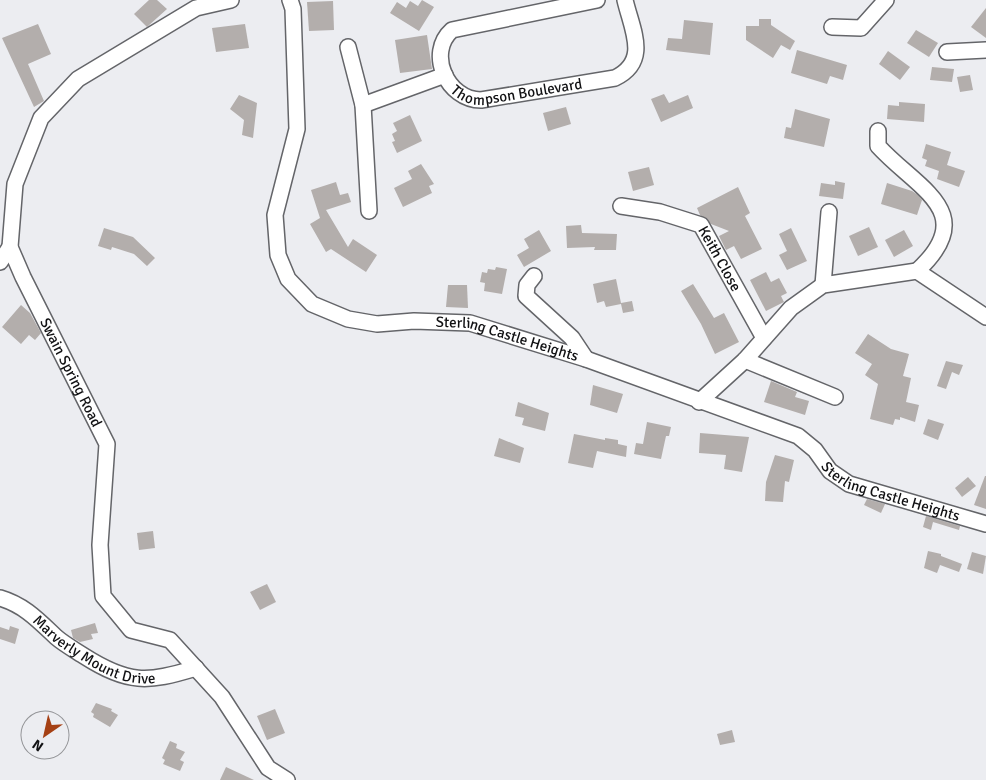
<svg xmlns="http://www.w3.org/2000/svg" width="986" height="780" viewBox="0 0 986 780" font-family="Signika,sans-serif">
	<rect width="100%" height="100%" fill="#ecedf1"/>
	<g fill="#b3aeac">
		<path d="M149,0H157L167,9L147,27L134,14Z"/>
		<path d="M422,0L434,7L419,31L390,13L397,2L406,8L410,1L418,6Z"/>
		<path d="M333,1L334,30L309,31L307,2Z"/>
		<path d="M986,8V38L971,27Z"/>
		<path d="M759,19H771V25L795,41L790,50L781,45L773,58L746,40V26H759Z"/>
		<path d="M684,20L713,23L710,55L666,50L668,38L682,39Z"/>
		<path d="M38,24L51,54L28,64L44,101L34,107L2,38Z"/>
		<path d="M245,24L249,48L216,52L212,28Z"/>
		<path d="M916,30L938,43L929,57L907,43Z"/>
		<path d="M427,35L432,69L400,73L395,40Z"/>
		<path d="M797,50L847,65L843,80L830,76L827,84L791,73Z"/>
		<path d="M888,51L910,67L900,80L879,64Z"/>
		<path d="M932,67L954,69L952,82L930,80Z"/>
		<path d="M970,75L973,90L960,92L957,77Z"/>
		<path d="M664,94L669,103L688,95L693,108L661,122L651,99Z"/>
		<path d="M239,95L257,103L253,138L242,135L244,120L230,109Z"/>
		<path d="M899,102L925,104L924,122L887,119L888,105L899,106Z"/>
		<path d="M566,107L571,124L548,131L543,113Z"/>
		<path d="M795,109L830,119L824,147L784,138L786,127L791,128Z"/>
		<path d="M410,115L422,141L397,153L392,142L395,141L392,134L397,131L393,123Z"/>
		<path d="M926,144L951,152L947,165L965,171L959,187L937,179L939,171L925,166L927,160L922,158Z"/>
		<path d="M421,164L434,184L429,186L432,193L403,207L394,188L412,179L408,171Z"/>
		<path d="M649,167L654,185L633,191L628,172Z"/>
		<path d="M835,181L845,183L843,199L819,196L821,183L835,185Z"/>
		<path d="M336,182L340,195L348,193L351,202L326,210L348,247L353,239L377,255L366,272L331,249L326,252L310,224L320,218L311,190Z"/>
		<path d="M887,183L912,191L918,195L922,200L917,215L881,204Z"/>
		<path d="M738,187L750,213L745,216L762,249L741,259L734,246L726,250L719,236L729,231L711,224L700,215L697,208Z"/>
		<path d="M581,225L582,233L617,234L616,250H594L595,247L567,248L566,226Z"/>
		<path d="M869,227L878,247L858,256L849,236Z"/>
		<path d="M104,228L133,237L155,258L147,266L134,254L112,247L111,250L98,246Z"/>
		<path d="M791,228L807,261L787,270L779,255L787,251L779,234Z"/>
		<path d="M539,230L551,251L524,267L517,255L529,248L524,239Z"/>
		<path d="M904,230L913,246L894,257L885,240Z"/>
		<path d="M496,267L507,269L502,294L484,291L485,283L480,282L482,272L487,273L488,269L495,270Z"/>
		<path d="M766,272L771,282L779,278L787,293L781,296L784,302L766,311L750,280Z"/>
		<path d="M616,279L621,303L632,301L634,311L623,313L621,304L606,307L604,301L597,303L593,284Z"/>
		<path d="M693,284L714,318L724,313L739,342L715,354L701,324L681,291Z"/>
		<path d="M448,285H467L468,308L446,307Z"/>
		<path d="M21,305L30,313L41,333L35,340L29,335L21,344L2,327Z"/>
		<path d="M868,334L891,349L909,354L903,376L911,378L906,402L919,405L915,422L900,417V420L895,419L893,425L870,419L878,384L865,375L872,364L855,353Z"/>
		<path d="M946,361L963,365L959,375L952,372L946,389L937,386Z"/>
		<path d="M771,381L797,392L795,397L809,401L805,415L764,402Z"/>
		<path d="M593,385L623,394L617,413L590,405Z"/>
		<path d="M518,402L549,413L545,431L522,425L524,418L515,416Z"/>
		<path d="M928,419L944,424L938,440L923,434Z"/>
		<path d="M647,422L671,427L669,436H666L661,459L634,454L636,443L643,444Z"/>
		<path d="M700,433L749,437L742,472L724,469L726,455L699,453Z"/>
		<path d="M574,434L605,440V438L618,440V444L627,446L626,457L597,451L593,468L568,463Z"/>
		<path d="M499,438L524,448L520,463L494,456Z"/>
		<path d="M775,455L794,460L789,482L785,481L783,502L765,501L766,482Z"/>
		<path d="M985,476H986V509L974,505Z"/>
		<path d="M968,477L976,486L962,497L955,488Z"/>
		<path d="M867,499L885,504L881,513L864,505Z"/>
		<path d="M926,516L960,526L959,530L933,522L931,530L923,527Z"/>
		<path d="M153,531L155,548L139,550L137,533Z"/>
		<path d="M928,551L941,554V556L962,564L959,572L940,565L937,573L924,568Z"/>
		<path d="M972,552L986,556L983,574L967,569Z"/>
		<path d="M267,584L276,602L260,610L250,592Z"/>
		<path d="M95,623L98,633L91,634L93,639L80,642L73,638L71,630Z"/>
		<path d="M10,626L19,629L15,644L0,639V627L9,630Z"/>
		<path d="M96,703L112,709L111,711L118,715L110,727L93,717L94,714L91,712Z"/>
		<path d="M275,709L285,733L267,740L257,716Z"/>
		<path d="M732,730L735,742L720,745L717,734Z"/>
		<path d="M170,741L177,744L176,748L185,752L180,760L184,762L180,771L163,764L165,760L162,758Z"/>
		<path d="M226,767L254,780H220Z"/>
	</g>
	<g fill="none" stroke-linecap="round" stroke-linejoin="round">
		<g stroke="#646569" stroke-width="18">
			<g id="minor">
				<path id="s1" d="M231,0L196,8L78,79L41,118L15,184L10,247L23,277L107,444L100,545L103,596L131,630L170,640L222,697L268,768L287,780"/>
				<path id="s2" d="M290,0L293,9L297,129L275,215L278,255L288,279L312,304L348,319L377,324L414,321L470,323L586,359L798,436L815,450L830,471L849,484L986,524"/>
				<path id="s3" d="M597,0L452,30C426,53 447,100 481,100L615,78C650,61 632,30 625,0"/>
				<path d="M832,27L861,28L886,0"/>
				<path d="M348,47L363,105L369,211"/>
				<path d="M947,52L986,50"/>
				<path d="M363,105L445,75"/>
				<path d="M878,131V146C917,189 981,212 917,271"/>
				<path id="s4" d="M621,206L660,212L701,225L764,338"/>
				<path d="M0,262L10,247"/>
				<path d="M534,276L527,285L526,296L572,338L586,359"/>
				<path d="M823,285L829,212"/>
				<path d="M745,360L835,397"/>
				<path d="M699,402L745,360L791,308L823,285L917,271L986,317"/>
				<path id="s5" d="M0,598C24,605 38,620 56,637C64,644 75,650 84,656C128,684 147,683 196,668"/>
			</g>
		</g>
		<use href="#minor" stroke="#fff" stroke-width="15"/>
	</g>
	<g text-anchor="middle" stroke-width="4" stroke-linejoin="round" paint-order="stroke">
		<g font-size="15" fill="#111113" stroke="#ecedf1">
			<text dy="5" stroke="none"><textPath href="#s3" startOffset="279">Thompson Boulevard</textPath></text>
			<text dy="5" stroke="none"><textPath href="#s4" startOffset="121">Keith Close</textPath></text>
			<text dy="5" stroke="none"><textPath href="#s2" startOffset="520">Sterling Castle Heights</textPath></text>
			<text dy="5" stroke="none"><textPath href="#s1" startOffset="501">Swain Spring Road</textPath></text>
			<text dy="5" stroke="none"><textPath href="#s2" startOffset="940">Sterling Castle Heights</textPath></text>
			<text dy="5" stroke="none"><textPath href="#s5" startOffset="110">Marverly Mount Drive</textPath></text>
		</g>
	</g>
	<g transform="translate(45 735) rotate(214)"><circle r="24" fill="#ecedf1" stroke="#949598"/>
	<path d="M0-4L9 19L0 12L-9 19Z" fill="#a54014"/>
	<text y="-8" font-size="14" font-weight="bold" text-anchor="middle" fill="#111113">N</text>
	</g>
</svg>
